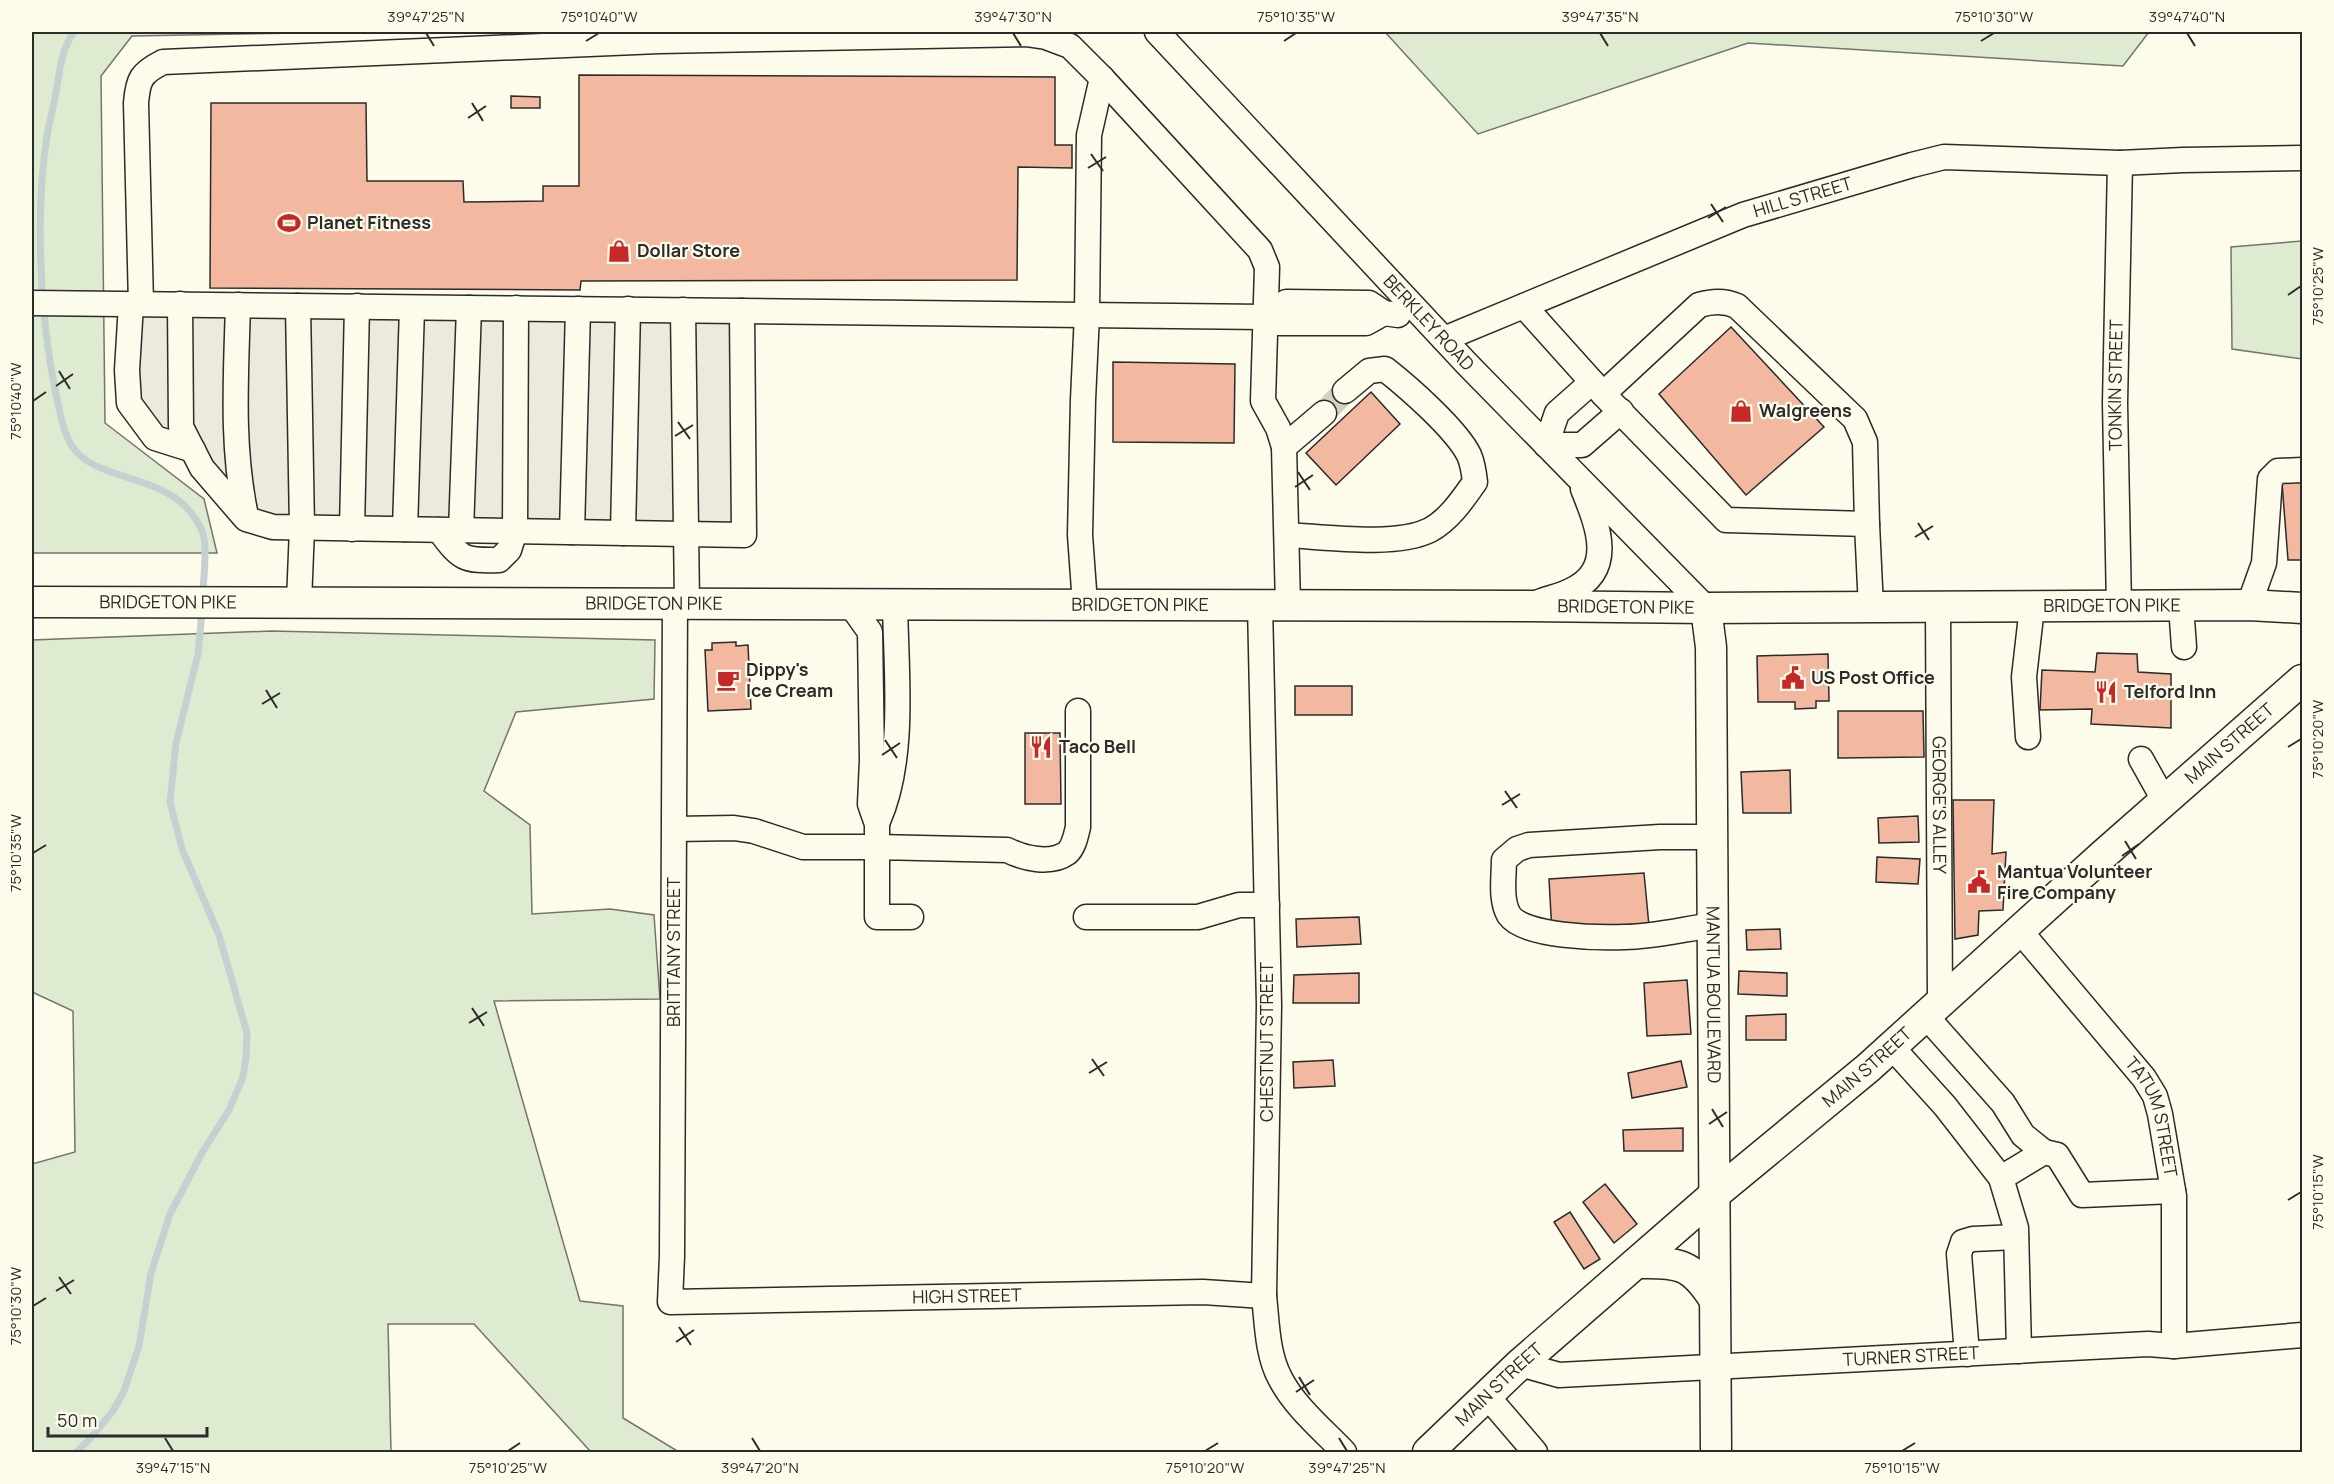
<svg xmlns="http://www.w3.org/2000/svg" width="2334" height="1484" viewBox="0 0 2334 1484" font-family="Manrope,sans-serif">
	<rect width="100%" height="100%" fill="#fdfbea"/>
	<g fill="#deebd1" stroke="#74746e" stroke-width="1.5">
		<path d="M32,32H352L132,36L101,76L105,423L204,499L217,553H32Z"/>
		<path d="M1385,32H2149L2123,66L1748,43L1478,134Z"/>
		<path d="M2302,241V359L2232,349L2231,247Z"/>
		<path d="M271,631L655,640L654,699L516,712L484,791L530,825L532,914L610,909L654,915L660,999L494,1001L580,1301L623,1306V1418L679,1452H591L474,1324H388L391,1452H32V1164L75,1152L73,1011L32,992V640Z"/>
	</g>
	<path fill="#eceadb" stroke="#74746e" stroke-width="1.5" d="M131,304L742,311L744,535L273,527L202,468L155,438L127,370Z"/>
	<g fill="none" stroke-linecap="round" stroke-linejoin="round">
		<g stroke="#c7d0d0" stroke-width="7">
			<path d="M74,32C61,50 60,70 56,92C54,107 49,121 47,136C35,211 40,315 55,389C59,407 62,430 72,446C95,482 162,473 192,514C197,521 203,529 204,538C207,556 203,578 203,597"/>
			<path d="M76,1452L89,1440L113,1411L124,1391L139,1346L151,1273L170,1214L202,1153L229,1110L243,1077L246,1057L247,1033L219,935L182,849L170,802L176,743L198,654L202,611"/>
		</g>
	</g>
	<g fill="#f2b8a0" stroke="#2b2b2b" stroke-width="1.5">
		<path d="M579,75L1055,77V145H1072V168L1018,167L1017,280L581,281L580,290L210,288L211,103H366L367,181H463L464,202L543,201V186H579Z"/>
		<path d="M511,96L540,97V108H511Z"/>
		<path d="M1731,327L1824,427L1746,495L1659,394Z"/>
		<path d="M1113,362L1235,364L1234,443L1113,442Z"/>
		<path d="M1371,392L1400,424L1336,485L1306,453Z"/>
		<path d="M2302,481V560H2288L2282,483Z"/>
		<path d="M736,642V646L748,645L751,709L708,711L705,650H712V643Z"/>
		<path d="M2097,653L2137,654L2138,672L2171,674V728L2091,724L2092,709L2040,710L2042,670L2095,672Z"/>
		<path d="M1828,654L1829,701H1816V708L1795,709V702H1758L1757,656Z"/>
		<rect x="1295" y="686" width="57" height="29"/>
		<path d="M1838,711H1923L1924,757L1838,758Z"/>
		<path d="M1025,733H1060L1061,804H1025Z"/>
		<path d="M1790,770L1791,813H1743L1741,772Z"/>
		<path d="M1953,800H1994L1992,854L2006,852L2003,910L1979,911L1978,935L1955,939Z"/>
		<path d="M1918,816L1919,842L1879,843L1878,818Z"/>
		<path d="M1877,857L1920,859L1918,884L1876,882Z"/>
		<path d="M1644,873L1649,926L1552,933L1549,879Z"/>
		<path d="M1359,917L1361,944L1297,947L1296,919Z"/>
		<path d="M1780,929L1781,949L1747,950L1746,930Z"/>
		<path d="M1739,971L1787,973V996L1738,994Z"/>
		<path d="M1359,973V1003H1293L1294,975Z"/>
		<path d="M1687,980L1691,1034L1647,1036L1644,983Z"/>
		<path d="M1786,1014V1040H1746V1016Z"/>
		<path d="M1333,1060L1335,1086L1294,1088L1293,1062Z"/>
		<path d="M1681,1061L1687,1087L1632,1098L1628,1073Z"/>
		<path d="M1683,1128V1151H1624L1623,1130Z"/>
		<path d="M1605,1184L1637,1224L1614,1243L1583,1202Z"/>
		<path d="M1570,1212L1600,1259L1584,1269L1554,1222Z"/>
	</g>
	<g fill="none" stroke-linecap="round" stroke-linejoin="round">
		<path stroke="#d3d1c4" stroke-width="24" stroke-dasharray="24 12" stroke-linecap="butt" d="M1324,413L1345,391"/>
		<g stroke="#2b2b2b" stroke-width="27">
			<g id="minor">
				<path id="s1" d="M1157,32L1467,364L1706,608"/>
				<path d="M32,303L1265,317L1280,323H1366L1384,313"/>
				<path d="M131,304L127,370L129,403L155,438L193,450"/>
				<path d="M141,304L136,103C138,79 141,73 163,62L659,41L1026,34L1046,37L1070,46L1102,78L1260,250L1267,267L1263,401L1278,428L1284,447L1288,605"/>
				<path d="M180,304L181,427L202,468L246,519L273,527L744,535L742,311"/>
				<path d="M238,305C236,376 231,446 246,516"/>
				<path d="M298,306L302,528L299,602"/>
				<path d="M1524,306L1603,394L1726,520L1867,524L1871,608"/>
				<path d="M683,310L687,603"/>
				<path d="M1265,317L1286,302L1369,303L1384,313L1398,315"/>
				<path id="s2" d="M1444,339L1743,215L1912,165L1944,157L2120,163L2183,160L2302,158"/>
				<path d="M1592,382L1557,413L1546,445H1582L1621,411"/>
				<path d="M1603,394L1699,305C1712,301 1724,300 1737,306L1855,419L1865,442L1867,524"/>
				<path d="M1284,447L1324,413"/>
				<path d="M352,529L357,306"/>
				<path d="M405,529L412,308"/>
				<path d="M439,530C461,559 462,561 499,560L509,550L515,531L516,308"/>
				<path d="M461,531L469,308"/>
				<path d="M572,532L578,309"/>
				<path d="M623,533L628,309"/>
				<path d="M1287,535C1326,537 1396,547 1430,530C1449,520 1463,499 1475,482C1474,473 1473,464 1469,455C1456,429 1408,387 1385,369L1369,371L1345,391"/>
				<path d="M1539,602C1549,598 1560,596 1570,591C1617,570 1597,524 1583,489"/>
				<path id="s3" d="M675,603L672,1256L670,1302L1203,1292L1264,1296"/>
				<path d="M1085,604L1080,535L1083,400L1087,314L1089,135L1102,78"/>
				<path d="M1260,605L1269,1005L1264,1296C1267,1322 1267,1354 1280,1378C1294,1406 1323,1430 1344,1452"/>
				<path d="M2249,605L2264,563L2270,479L2278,471L2302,470"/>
				<path d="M2181,606L2184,647"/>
				<path id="s4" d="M1938,607L1940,1003"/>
				<path id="s5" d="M2119,607L2115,403L2120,163"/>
				<path d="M2028,737L2024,677L2032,607"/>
				<path d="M2141,759L2165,802"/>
				<path d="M878,821C906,758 896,672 895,604"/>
				<path d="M675,829L734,828L754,831L803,847H877V824L870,804L872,760L870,632L850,604"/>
				<path d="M1712,837H1660L1529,845L1517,849L1504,860C1504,876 1500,900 1509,915C1524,937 1599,938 1625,937C1654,937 1684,929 1713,925"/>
				<path d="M911,917H877V847L1007,850C1023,858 1050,865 1067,853C1074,847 1076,835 1078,827V711"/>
				<path d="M1086,917H1198L1239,905H1267"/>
				<path id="s6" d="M2020,931L2144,1078L2155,1096L2160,1114L2174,1196V1346"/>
				<path d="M1925,1015L2003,1103L2023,1135L2044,1152L2001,1178"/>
				<path d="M1890,1045L1945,1106L2001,1178L2016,1228L2019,1351"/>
				<path d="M2044,1152L2057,1155L2082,1195L2173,1191"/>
				<path d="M1967,1354L1959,1254L1963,1242L1973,1239L2016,1237"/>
				<path id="s7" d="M1520,1364L1559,1375L2148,1344L2174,1346L2302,1335"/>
				<path d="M1487,1396L1535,1452"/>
			</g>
		</g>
		<g stroke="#2b2b2b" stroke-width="33">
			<g id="major">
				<path id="s8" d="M32,602L1528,606L1706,608L2249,605L2302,608"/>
				<path id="s9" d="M1706,608L1711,647L1716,1452"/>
				<path d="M1639,1263C1679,1262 1692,1264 1714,1299"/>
				<path id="s10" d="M1428,1452L1520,1364L1714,1195L1868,1068L2103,855L2302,680"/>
			</g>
		</g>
		<use href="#minor" stroke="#fdfbea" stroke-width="24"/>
		<use href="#major" stroke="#fdfbea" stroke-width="30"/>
	</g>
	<path fill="none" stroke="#2b2b2b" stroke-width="2" d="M426,33L434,46M1013,33L1021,46M1600,33L1608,46M2187,33L2195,46M586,41L599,33M1284,41L1296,33M1981,41L1994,33M472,103L483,121M468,118L486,106M1091,154L1103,171M1088,168L1106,157M1711,204L1723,222M1708,218L1726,207M2288,295L2301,286M59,371L70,389M56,386L73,374M33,401L46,392M678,422L690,439M675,436L693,425M1298,472L1310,490M1295,487L1313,475M1918,523L1929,540M1915,537L1933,526M266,690L277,708M262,704L280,693M885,740L897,758M2288,747L2301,739M882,755L900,743M1505,791L1517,808M1502,805L1520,794M2125,841L2136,859M33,853L46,845M2122,856L2139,844M472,1008L484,1026M469,1023L487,1012M1092,1059L1104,1076M1089,1073L1107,1062M1712,1109L1723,1127M1709,1124L1727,1112M2288,1200L2301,1192M59,1277L71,1294M56,1291L74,1280M33,1306L46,1298M679,1327L691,1345M676,1342L694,1330M1299,1377L1310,1395M1296,1392L1314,1380M165,1438L173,1451M752,1438L760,1451M1339,1438L1347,1451M508,1451L520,1443M1205,1451L1218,1443M1902,1451L1915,1443"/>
	<defs>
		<g id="stadium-bare" transform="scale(1.8)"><path d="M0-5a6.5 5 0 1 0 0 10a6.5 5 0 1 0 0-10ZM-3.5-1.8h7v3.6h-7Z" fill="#c62828" stroke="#fdfbea" stroke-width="2.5" paint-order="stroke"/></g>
		<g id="shop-bare" transform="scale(1.8)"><path d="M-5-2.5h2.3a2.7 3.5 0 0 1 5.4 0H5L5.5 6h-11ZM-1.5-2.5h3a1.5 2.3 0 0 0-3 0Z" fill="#c62828" stroke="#fdfbea" stroke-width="2.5" paint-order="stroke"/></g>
		<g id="civic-bare" transform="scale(1.8)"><path d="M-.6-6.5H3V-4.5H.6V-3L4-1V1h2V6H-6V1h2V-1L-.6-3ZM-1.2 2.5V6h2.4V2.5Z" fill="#c62828" stroke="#fdfbea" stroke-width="2.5" paint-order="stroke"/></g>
		<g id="cafe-bare" transform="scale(1.8)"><path d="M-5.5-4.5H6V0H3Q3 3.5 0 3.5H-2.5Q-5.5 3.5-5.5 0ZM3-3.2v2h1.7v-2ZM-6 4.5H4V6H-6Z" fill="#c62828" stroke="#fdfbea" stroke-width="2.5" paint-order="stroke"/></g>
		<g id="restaurant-bare" transform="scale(1.8)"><path d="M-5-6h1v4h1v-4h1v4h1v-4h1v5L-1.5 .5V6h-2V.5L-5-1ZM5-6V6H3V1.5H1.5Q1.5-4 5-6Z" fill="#c62828" stroke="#fdfbea" stroke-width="2.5" paint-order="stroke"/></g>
	</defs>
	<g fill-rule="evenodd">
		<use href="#stadium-bare" x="289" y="223"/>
		<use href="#shop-bare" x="619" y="251"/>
		<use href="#shop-bare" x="1741" y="411"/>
		<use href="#civic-bare" x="1793" y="678"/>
		<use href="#cafe-bare" x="728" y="680"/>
		<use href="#restaurant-bare" x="2106" y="692"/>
		<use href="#restaurant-bare" x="1041" y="747"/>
		<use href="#civic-bare" x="1979" y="882"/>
	</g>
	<g text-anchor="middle" stroke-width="4.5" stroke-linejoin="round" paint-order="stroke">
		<g font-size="18" fill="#2b2b2b" stroke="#fdfbea">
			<text dy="6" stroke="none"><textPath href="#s2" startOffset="386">HILL STREET</textPath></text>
			<text dy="6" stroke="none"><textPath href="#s1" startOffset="398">BERKLEY ROAD</textPath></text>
			<text dy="6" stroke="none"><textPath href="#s5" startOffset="222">TONKIN STREET</textPath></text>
			<text dy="6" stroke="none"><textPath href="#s8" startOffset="136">BRIDGETON PIKE</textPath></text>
			<text dy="6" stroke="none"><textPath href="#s8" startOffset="622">BRIDGETON PIKE</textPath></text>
			<text dy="6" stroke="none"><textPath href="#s8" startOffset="1108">BRIDGETON PIKE</textPath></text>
			<text dy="6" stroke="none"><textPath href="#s8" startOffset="1594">BRIDGETON PIKE</textPath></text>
			<text dy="6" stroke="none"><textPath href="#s8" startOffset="2080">BRIDGETON PIKE</textPath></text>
			<text dy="6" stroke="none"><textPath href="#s10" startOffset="1070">MAIN STREET</textPath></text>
			<text dy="6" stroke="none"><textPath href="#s4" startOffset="198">GEORGE'S ALLEY</textPath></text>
			<text transform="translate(674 952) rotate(-90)" y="6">BRITTANY STREET</text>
			<text dy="6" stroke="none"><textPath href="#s9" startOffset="387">MANTUA BOULEVARD</textPath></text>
			<text transform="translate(1267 1042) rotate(-90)" y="6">CHESTNUT STREET</text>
			<text dy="6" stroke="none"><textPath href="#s10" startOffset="584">MAIN STREET</textPath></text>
			<text dy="6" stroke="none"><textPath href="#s6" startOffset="232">TATUM STREET</textPath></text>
			<text dy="6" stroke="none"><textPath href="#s3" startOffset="996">HIGH STREET</textPath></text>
			<text dy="6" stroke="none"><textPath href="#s7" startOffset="393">TURNER STREET</textPath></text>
			<text dy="6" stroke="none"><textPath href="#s10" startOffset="98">MAIN STREET</textPath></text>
		</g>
		<g font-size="18" font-weight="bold" fill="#2b2b2b" stroke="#fdfbea" text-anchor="start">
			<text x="307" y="229">Planet Fitness</text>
			<text x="637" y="257">Dollar Store</text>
			<text x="1759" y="417">Walgreens</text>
			<text x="746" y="676">Dippy's<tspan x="746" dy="21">Ice Cream</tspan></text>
			<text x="1811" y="684">US Post Office</text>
			<text x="2124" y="698">Telford Inn</text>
			<text x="1059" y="753">Taco Bell</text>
			<text x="1997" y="878">Mantua Volunteer<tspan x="1997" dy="21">Fire Company</tspan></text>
		</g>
	</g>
	<rect width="2334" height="1484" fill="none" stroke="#fdfbea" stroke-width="66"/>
	<path d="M48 1427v9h159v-9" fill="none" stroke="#2b2b2b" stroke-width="3"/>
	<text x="57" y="1427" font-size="18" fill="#2b2b2b" stroke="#fdfbea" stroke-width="4.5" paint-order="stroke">50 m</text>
	<rect x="33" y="33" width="2268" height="1418" fill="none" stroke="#2b2b2b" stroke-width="2"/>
	<g font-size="15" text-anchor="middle" fill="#2b2b2b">
		<text x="426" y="22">39°47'25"N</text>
		<text x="599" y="22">75°10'40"W</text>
		<text x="1013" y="22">39°47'30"N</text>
		<text x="1296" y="22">75°10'35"W</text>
		<text x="1600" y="22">39°47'35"N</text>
		<text x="1994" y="22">75°10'30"W</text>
		<text x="2187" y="22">39°47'40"N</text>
		<text transform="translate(2318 286) rotate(-90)" y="5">75°10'25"W</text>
		<text transform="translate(16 401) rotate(-90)" y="5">75°10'40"W</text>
		<text transform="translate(2318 739) rotate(-90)" y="5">75°10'20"W</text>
		<text transform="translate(16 853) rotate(-90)" y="5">75°10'35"W</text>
		<text transform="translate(2318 1192) rotate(-90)" y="5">75°10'15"W</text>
		<text transform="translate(16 1306) rotate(-90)" y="5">75°10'30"W</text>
		<text x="173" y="1473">39°47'15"N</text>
		<text x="508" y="1473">75°10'25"W</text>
		<text x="760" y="1473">39°47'20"N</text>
		<text x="1205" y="1473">75°10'20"W</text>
		<text x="1347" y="1473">39°47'25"N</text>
		<text x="1902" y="1473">75°10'15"W</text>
	</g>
</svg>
